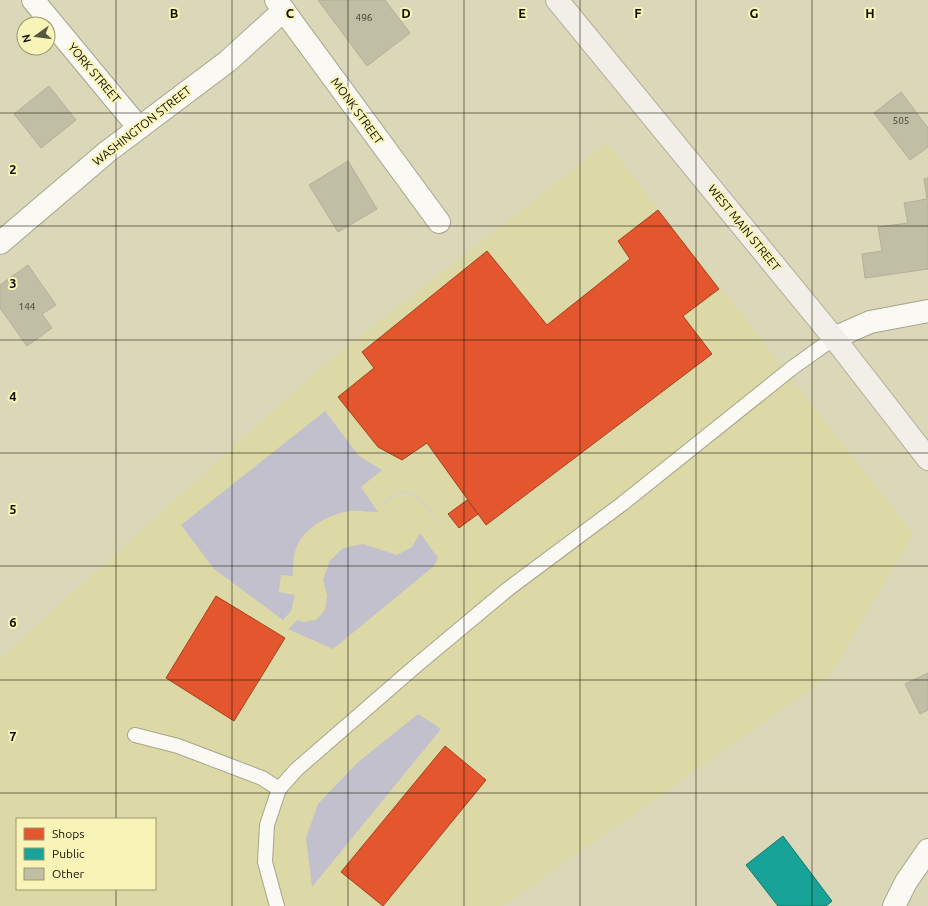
<svg xmlns="http://www.w3.org/2000/svg" width="928" height="906" viewBox="0 0 928 906" font-family="Ubuntu,sans-serif">
	<rect width="100%" height="100%" fill="#dbd8b9"/>
	<path fill="#ddd9a6" fill-rule="evenodd" d="M607,143L913,534L830,676L503,906H0V659L321,367ZM17,819H155V889H17Z"/>
	<g fill="#c1c0cc">
		<path d="M325,411L359,456L382,470L361,487L378,512C369,512 359,510 350,511C331,514 309,525 299,542C293,552 293,565 293,576L281,575L279,592L295,595L291,611L283,620L214,569L181,525Z"/>
		<path d="M420,533L438,558L434,566L333,649L288,629L298,620L303,622L316,620L325,610L327,596L323,579L330,561L343,548L363,544L397,555L412,547Z"/>
		<path d="M418,714L441,729L312,887L306,838L318,804L357,763Z"/>
	</g>
	<g fill="#e4572e" stroke="#a54120">
		<path d="M658,210L719,289L683,316L712,354L486,525L427,443L402,460L378,447L338,397L374,368L362,352L487,251L547,325L630,259L618,241Z"/>
		<path d="M467,500L478,514L459,528L448,514Z"/>
		<path d="M216,596L285,638L234,721L166,678Z"/>
		<path d="M445,746L486,780L383,906L341,872Z"/>
	</g>
	<path fill="#17a398" stroke="#15776a" d="M783,836L832,901L826,906H778L746,865Z"/>
	<g fill="#c0bea4" stroke="#b3b098">
		<path d="M318,0H385L410,33L367,66Z"/>
		<path d="M49,86L76,120L41,148L14,114Z"/>
		<path d="M901,92L928,128V147L910,160L874,113Z"/>
		<path d="M348,161L377,209L338,232L309,185Z"/>
		<path d="M928,178V269L865,278L862,254L882,251L878,227L908,223L904,203L927,199L924,179Z"/>
		<path d="M28,265L56,305L42,314L52,328L27,346L0,308V285Z"/>
		<path d="M928,673V710L920,714L905,684Z"/>
	</g>
	<g fill="none" stroke-linecap="round" stroke-linejoin="round">
		<g stroke="#a6a48b" stroke-width="16">
			<g id="lane">
				<path d="M135,735L178,746L262,778L279,789"/>
				<path d="M277,906L265,862L267,825L279,789L297,769L418,664L508,589L622,504L792,368L834,338"/>
			</g>
		</g>
		<g stroke="#a6a48b" stroke-width="24">
			<g id="street">
				<path d="M33,0L139,128"/>
				<path d="M276,0L439,222"/>
				<path d="M0,243L107,152L228,61L284,10"/>
				<path d="M834,338L870,322L928,311"/>
				<path d="M894,906L906,882L928,850"/>
			</g>
		</g>
		<g stroke="#b3aa99" stroke-width="24">
			<path id="primary" d="M557,0L834,338L928,459"/>
		</g>
		<path stroke="#d3d2c8" stroke-width="2.5" stroke-dasharray="4 2" stroke-linecap="butt" d="M384,502C389,499 395,495 401,493C415,488 431,513 439,523"/>
		<use href="#lane" stroke="#faf9f4" stroke-width="14"/>
		<use href="#street" stroke="#faf9f4" stroke-width="22"/>
		<use href="#primary" stroke="#f2eee8" stroke-width="22"/>
	</g>
	<path fill="none" stroke="#110f00" stroke-width="1" stroke-opacity="0.55" d="M116,0V819M232,0V906M348,0V906M464,0V906M580,0V906M696,0V906M812,0V906M0,113H928M0,226H928M0,340H928M0,453H928M0,566H928M0,680H928M0,793H928M116,889V906"/>
	<g text-anchor="middle" stroke-width="4" stroke-linejoin="round" paint-order="stroke">
		<g font-size="10" fill="#3d3b29">
			<text x="364" y="21">496</text>
			<text x="901" y="124">505</text>
			<text x="27" y="310">144</text>
		</g>
		<g font-size="12" fill="#110f00" stroke="#f8f3b7">
			<text transform="translate(94 73) rotate(50)" y="4">YORK STREET</text>
			<text transform="translate(357 111) rotate(54)" y="4">MONK STREET</text>
			<text transform="translate(142 126) rotate(-38)" y="4">WASHINGTON STREET</text>
			<text transform="translate(744 228) rotate(51)" y="4">WEST MAIN STREET</text>
		</g>
	</g>
	<g font-size="13" text-anchor="middle" font-weight="bold" fill="#110f00" stroke="#f8f3b7" stroke-width="4" stroke-linejoin="round" paint-order="stroke">
		<text x="174" y="18">B</text>
		<text x="290" y="18">C</text>
		<text x="406" y="18">D</text>
		<text x="522" y="18">E</text>
		<text x="638" y="18">F</text>
		<text x="754" y="18">G</text>
		<text x="870" y="18">H</text>
		<text x="13" y="174">2</text>
		<text x="13" y="288">3</text>
		<text x="13" y="401">4</text>
		<text x="13" y="514">5</text>
		<text x="13" y="627">6</text>
		<text x="13" y="741">7</text>
	</g>
	<rect x="16" y="818" width="140" height="72" fill="#f8f3b7" stroke="#9c986e"/>
	<rect x="24" y="828" width="20" height="12" fill="#e4572e" stroke="#9c986e"/>
	<text x="52" y="838" font-size="12" fill="#110f00">Shops</text>
	<rect x="24" y="848" width="20" height="12" fill="#17a398" stroke="#9c986e"/>
	<text x="52" y="858" font-size="12" fill="#110f00">Public</text>
	<rect x="24" y="868" width="20" height="12" fill="#c0bea4" stroke="#9c986e"/>
	<text x="52" y="878" font-size="12" fill="#110f00">Other</text>
	<g transform="translate(36 36) rotate(256)"><circle r="19" fill="#f8f3b7" stroke="#9c986e"/>
	<path d="M0-3L7 15L0 10L-7 15Z" fill="#585541"/>
	<text y="-6" font-size="11" font-weight="bold" text-anchor="middle" fill="#110f00">N</text>
	</g>
</svg>
